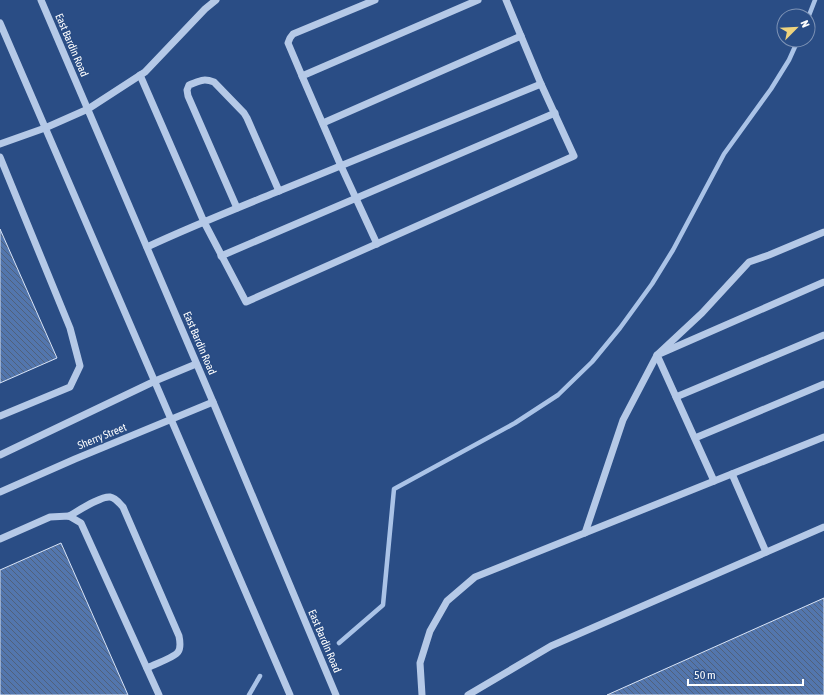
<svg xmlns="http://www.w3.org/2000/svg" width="824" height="695" viewBox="0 0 824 695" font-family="'Asap Condensed',sans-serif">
	<defs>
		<pattern id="building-back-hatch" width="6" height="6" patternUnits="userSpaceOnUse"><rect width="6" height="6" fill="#5376ad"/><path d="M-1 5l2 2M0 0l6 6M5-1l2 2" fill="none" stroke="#50617c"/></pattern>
	</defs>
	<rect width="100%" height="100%" fill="#2a4d85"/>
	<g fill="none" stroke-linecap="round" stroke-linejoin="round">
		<g stroke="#aac3e7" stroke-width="4.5">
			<path d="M808,18L815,0"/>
			<path d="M339,643L383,605L394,489L515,423L558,395L592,362L620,328L652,284L673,250L724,154L771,89L789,60L798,40"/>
			<path d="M249,695L260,676"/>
		</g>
	</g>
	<g fill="url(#building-back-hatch)" stroke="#d9e4f6">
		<path d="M0,229L57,358L0,383Z"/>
		<path d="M61,543L128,695H0V570Z"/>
		<path d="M824,598V695H607Z"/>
	</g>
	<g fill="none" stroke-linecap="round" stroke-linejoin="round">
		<g stroke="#b5c9e7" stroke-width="7">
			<path d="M41,0L213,402L336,695"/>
			<path d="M506,0L541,84"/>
			<path d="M0,23L290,695"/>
			<path d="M140,75L204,222L246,302L574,156L541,84L279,191C235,209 190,227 147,247"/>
			<path d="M302,76L288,43L290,38L293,34L375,0"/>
			<path d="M323,123L521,36"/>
			<path d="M0,144L45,128L88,109L145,72L205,9L216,0"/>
			<path d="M0,157L70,328L80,366L70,387L0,416"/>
			<path d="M237,208L188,96L187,90L189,85C200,81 203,78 214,82L244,113L247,118L279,191"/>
			<path d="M377,244L341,166L302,76L478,0"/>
			<path d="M221,256L555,113"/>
			<path d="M676,397L824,335"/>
			<path d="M695,438L824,384"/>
			<path d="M0,455L155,381L196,364"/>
			<path d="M732,474L766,552"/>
			<path d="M714,481L657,355L824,282"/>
			<path d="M0,492L75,459L213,402"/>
			<path d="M69,516C78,511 101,496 110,497C116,498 119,503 123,507L179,636C180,641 181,648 178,652C175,657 153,665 147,668"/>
			<path d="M585,533L623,420L657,355L702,313L749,262L769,255L824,232"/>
			<path d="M0,539L50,517L69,516L81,523L159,695"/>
			<path d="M422,695L420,663L430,631L447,601L475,577L824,437"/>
			<path d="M468,695L551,646L824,527"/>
		</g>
	</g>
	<g text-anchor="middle" stroke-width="3" stroke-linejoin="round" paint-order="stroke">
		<g font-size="11" fill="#fff" stroke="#2a4d85">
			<text transform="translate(72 45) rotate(67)" y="4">East Bardin Road</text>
			<text transform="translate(200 343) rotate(67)" y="4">East Bardin Road</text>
			<text transform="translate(102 436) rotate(-22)" y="4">Sherry Street</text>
			<text transform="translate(325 641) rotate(67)" y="4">East Bardin Road</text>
		</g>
	</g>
	<g transform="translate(796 28) rotate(66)"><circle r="19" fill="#2a4d85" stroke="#7f94b6"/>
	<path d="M0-3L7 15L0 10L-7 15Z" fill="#eed37d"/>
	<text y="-6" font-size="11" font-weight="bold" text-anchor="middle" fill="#ffffff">N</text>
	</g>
	<path d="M688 679v6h115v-6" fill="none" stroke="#ffffff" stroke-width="2"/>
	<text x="694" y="679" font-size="12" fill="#ffffff" stroke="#2a4d85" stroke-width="3" paint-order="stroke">50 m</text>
</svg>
